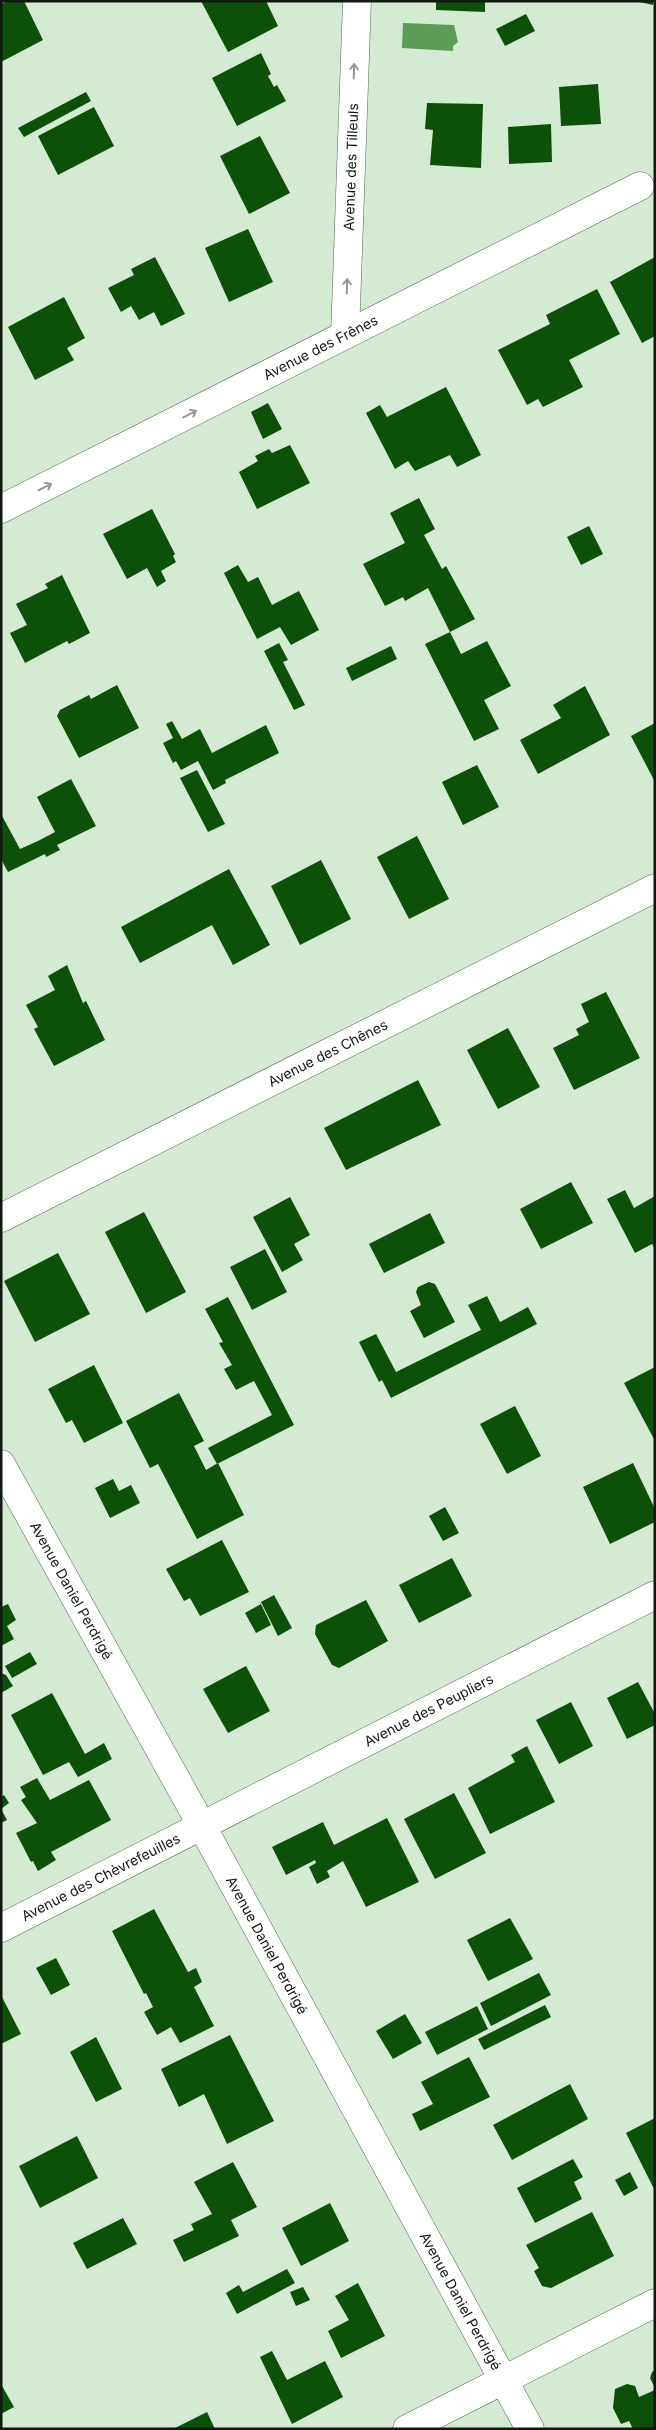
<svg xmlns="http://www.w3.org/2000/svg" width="656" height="2430" viewBox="0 0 656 2430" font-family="Inter,sans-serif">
	<rect width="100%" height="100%" fill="#d4ead2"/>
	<path fill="#5c9c57" d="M403,23L454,25L458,42L453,46V51L402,48Z"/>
	<g fill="#0c5009">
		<path d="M7,1H24L43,40L1,62V4Z"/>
		<path d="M201,1H266L278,26L228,52Z"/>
		<path d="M436,1H485V12L436,10Z"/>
		<path d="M635,1H653V5Z"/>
		<path d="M526,14L535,31L505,46L496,29Z"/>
		<path d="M261,53L271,74L268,76L274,87L277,85L286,101L237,126L212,78Z"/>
		<path d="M598,84L601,124L561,126L559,87Z"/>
		<path d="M86,92L91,101L24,137L18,128Z"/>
		<path d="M427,103L483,104L481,168L430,165L433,130L425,129Z"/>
		<path d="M94,107L114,146L58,175L38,136Z"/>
		<path d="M551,124L552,162L509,164L508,127Z"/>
		<path d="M260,136L290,193L249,214L220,156Z"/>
		<path d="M248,229L273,282L229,302L205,248Z"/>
		<path d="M155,257L185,314L161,326L154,312L139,320L131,306L121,312L108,288L134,275L131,269Z"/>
		<path d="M655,257V336L642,343L610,282Z"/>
		<path d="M597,289L620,334L569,360L583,387L543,407L538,399L527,405L498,350L550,324L546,315Z"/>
		<path d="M64,297L85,338L67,348L74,360L35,380L8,327Z"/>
		<path d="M446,387L481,455L457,467L450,455L415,471L408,461L395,469L366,413L380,405L387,417Z"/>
		<path d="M268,403L282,429L263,439L251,412Z"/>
		<path d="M290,445L310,483L257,509L239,472L258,461L255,456L269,449L272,453Z"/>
		<path d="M419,498L435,529L424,535L442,569L446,566L475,619L450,632L428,588L405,601L403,597L385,606L363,564L405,543L390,513Z"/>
		<path d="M152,509L175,554L173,556L176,562L161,571L166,581L157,587L147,568L127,579L103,534Z"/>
		<path d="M589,526L603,554L581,565L567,537Z"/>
		<path d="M238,565L248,582L258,577L272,605L299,591L319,630L291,645L280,627L257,639L224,573Z"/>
		<path d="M62,575L90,633L69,644L67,641L25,663L10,633L27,625L16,604L48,588L45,584Z"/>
		<path d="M450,632L461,654L487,641L511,686L484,700L499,729L474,741L425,644Z"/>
		<path d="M279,643L288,660L283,662L305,705L294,710L264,651Z"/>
		<path d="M391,646L397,659L352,681L346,668Z"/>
		<path d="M117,685L139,728L79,758L57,716L60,710L89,695L91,699Z"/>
		<path d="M585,686L610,735L538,774L520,740L561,718L553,705Z"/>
		<path d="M172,721L182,739L200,729L212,753L266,725L279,753L225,780L226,783L213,790L198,761L181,770L176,761L173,763L163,743L173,738L166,724Z"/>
		<path d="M655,723V782L631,736Z"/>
		<path d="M477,765L499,807L463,825L442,782Z"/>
		<path d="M197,770L225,824L208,832L180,778Z"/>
		<path d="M71,779L96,826L57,845L60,850L46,857L45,854L8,872L1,859V814L20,849L38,841L55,832L37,797Z"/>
		<path d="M417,836L449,899L409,919L377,857Z"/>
		<path d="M321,860L351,919L300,945L271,886Z"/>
		<path d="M229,869L270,945L233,965L212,925L140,963L121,927Z"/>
		<path d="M67,965L83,1003L86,1001L105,1040L54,1066L34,1029L38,1027L26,1005L55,990L48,976Z"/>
		<path d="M606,992L640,1058L574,1090L553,1048L579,1035L576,1029L589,1022L581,1004Z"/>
		<path d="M508,1028L540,1087L498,1109L467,1050Z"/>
		<path d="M418,1080L441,1125L346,1170L324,1128Z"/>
		<path d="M571,1182L593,1223L541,1249L520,1209Z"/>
		<path d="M625,1190L634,1208L655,1196V1249L652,1244L635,1253L607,1199Z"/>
		<path d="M290,1197L310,1235L294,1244L303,1260L282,1272L253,1217Z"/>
		<path d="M144,1212L186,1292L146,1313L105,1232Z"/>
		<path d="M430,1213L445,1243L384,1273L369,1244Z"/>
		<path d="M265,1249L287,1292L252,1310L230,1267Z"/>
		<path d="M58,1253L90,1314L35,1342L4,1281Z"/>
		<path d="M429,1282L435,1284L455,1322L424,1338L410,1311L421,1305L416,1292L418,1287Z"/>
		<path d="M487,1296L500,1322L528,1307L537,1324L391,1398L382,1380L379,1382L359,1342L376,1334L396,1372L481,1330L468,1305Z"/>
		<path d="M228,1297L294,1425L217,1464L208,1448L272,1415L254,1381L236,1390L224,1369L232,1365L219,1343L223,1342L205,1309Z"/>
		<path d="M94,1365L123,1423L84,1443L72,1420L66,1423L48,1389Z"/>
		<path d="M655,1367V1441L624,1383Z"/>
		<path d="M179,1393L204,1441L194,1446L206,1470L218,1463L244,1515L197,1539L158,1464L150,1468L126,1421Z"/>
		<path d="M515,1406L541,1456L507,1474L480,1424Z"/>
		<path d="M633,1463L655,1509V1522L610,1544L583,1487Z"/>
		<path d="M113,1479L119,1491L131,1485L140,1503L110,1518L95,1488Z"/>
		<path d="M445,1507L459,1533L443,1541L429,1516Z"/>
		<path d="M222,1540L249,1592L200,1616L190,1598L184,1601L166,1569Z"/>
		<path d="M452,1558L472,1596L419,1623L399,1585Z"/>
		<path d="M274,1595L292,1628L278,1636L261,1602Z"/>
		<path d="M366,1600L388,1641L339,1668L332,1665L315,1634L316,1625Z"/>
		<path d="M8,1604L16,1620L7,1626L14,1639L1,1646V1607Z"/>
		<path d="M261,1604L271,1625L256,1633L245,1613Z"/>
		<path d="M30,1652L37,1664L12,1678L5,1666Z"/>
		<path d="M246,1666L270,1711L228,1733L203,1689Z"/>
		<path d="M1,1673L6,1675L13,1686L1,1693Z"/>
		<path d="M638,1682L655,1714V1725L627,1739L607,1698Z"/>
		<path d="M52,1693L85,1754L104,1743L112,1759L78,1777L69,1762L43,1775L11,1715Z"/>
		<path d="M571,1702L593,1746L559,1764L536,1720Z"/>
		<path d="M527,1746L555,1802L490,1834L468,1788L515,1762L511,1755Z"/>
		<path d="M37,1778L50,1800L89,1780L111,1820L51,1852L56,1860L38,1871L33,1861L31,1862L16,1833L37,1823L21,1800L26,1797L20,1787Z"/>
		<path d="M454,1793L486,1853L435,1879L404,1819Z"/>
		<path d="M4,1795L9,1803L1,1809L7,1820L1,1823V1797Z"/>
		<path d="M387,1818L419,1882L366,1907L343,1861L327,1871L330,1877L317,1884L309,1867L316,1863L315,1860L286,1875L272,1847L323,1822L334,1845Z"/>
		<path d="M154,1909L188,1972L196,1968L202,1982L194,1987L214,2026L180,2043L171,2027L157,2035L144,2012L153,2007L146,1993L144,1994L112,1931Z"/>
		<path d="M510,1918L533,1959L488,1981L467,1940Z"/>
		<path d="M56,1958L70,1985L51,1995L36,1968Z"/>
		<path d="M539,1973L551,1995L491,2026L480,2003Z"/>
		<path d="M1,1995L21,2034L1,2044Z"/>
		<path d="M545,2005L551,2017L484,2050L478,2039Z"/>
		<path d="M477,2006L488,2029L437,2055L425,2032Z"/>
		<path d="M405,2014L422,2043L393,2059L376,2031Z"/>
		<path d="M230,2035L274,2121L227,2144L204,2094L179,2107L161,2069Z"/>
		<path d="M96,2037L122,2089L96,2102L70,2052Z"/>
		<path d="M469,2057L490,2097L420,2131L412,2114L433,2104L421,2082Z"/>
		<path d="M570,2084L588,2119L512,2160L493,2125Z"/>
		<path d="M655,2118V2191L626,2133Z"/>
		<path d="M77,2136L98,2178L40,2208L19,2166Z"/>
		<path d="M573,2159L583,2177L574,2182L582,2199L535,2223L517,2188Z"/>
		<path d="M233,2162L257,2207L231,2220L239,2236L184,2262L173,2240L194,2230L191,2224L212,2214L194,2182Z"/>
		<path d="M630,2172L638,2188L624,2196L615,2180Z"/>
		<path d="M330,2203L349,2241L301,2266L282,2228Z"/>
		<path d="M592,2212L614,2256L551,2288L542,2286L534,2271L539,2268L526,2245Z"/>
		<path d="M123,2218L137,2244L87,2269L73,2243Z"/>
		<path d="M287,2269L295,2283L237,2314L226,2293L239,2285L243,2292Z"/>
		<path d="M358,2283L385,2336L341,2358L328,2331L349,2320L335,2296Z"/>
		<path d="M303,2287L310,2300L296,2306L290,2292Z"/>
		<path d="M272,2351L287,2380L325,2361L343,2397L292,2424L260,2357Z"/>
		<path d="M655,2370V2388L650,2378L652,2372Z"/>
		<path d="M1,2384L14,2407L1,2414Z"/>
		<path d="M627,2384L635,2386L639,2397L655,2390V2429H633L629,2421L621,2424L613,2408L615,2389Z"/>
		<path d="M207,2412L215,2429H173Z"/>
	</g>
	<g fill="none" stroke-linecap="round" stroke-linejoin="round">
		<g stroke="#556853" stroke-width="29">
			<g id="minor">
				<path id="s1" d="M345,335L357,1"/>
				<path id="s2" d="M1,509L640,186"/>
				<path id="s3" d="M1,1218L655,888"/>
				<path id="s4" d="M1,1464L202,1826L530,2429"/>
				<path id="s5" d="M1,1928L655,1595"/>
				<path d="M407,2429L655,2303"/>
			</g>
		</g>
		<use href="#minor" stroke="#fff" stroke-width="28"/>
	</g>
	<defs><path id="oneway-shaft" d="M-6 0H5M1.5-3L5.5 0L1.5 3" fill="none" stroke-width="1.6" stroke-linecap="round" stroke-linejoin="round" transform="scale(1.25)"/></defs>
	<g stroke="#949793">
		<use href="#oneway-shaft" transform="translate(354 71) rotate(-88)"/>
		<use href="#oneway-shaft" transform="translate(347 286) rotate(-88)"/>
		<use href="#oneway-shaft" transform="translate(190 414) rotate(-27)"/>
		<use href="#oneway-shaft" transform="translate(45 487) rotate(-27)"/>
	</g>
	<g text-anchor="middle" stroke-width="5" stroke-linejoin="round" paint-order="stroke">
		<g font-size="14" fill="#111810" stroke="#e1f7df">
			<text dy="5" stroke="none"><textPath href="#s1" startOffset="168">Avenue des Tilleuls</textPath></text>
			<text dy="5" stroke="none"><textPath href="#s2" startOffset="358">Avenue des Frênes</textPath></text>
			<text dy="5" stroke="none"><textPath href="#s3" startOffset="366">Avenue des Chênes</textPath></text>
			<text dy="5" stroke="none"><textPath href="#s4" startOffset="145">Avenue Daniel Perdrigé</textPath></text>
			<text dy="5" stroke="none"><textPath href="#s5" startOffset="480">Avenue des Peupliers</textPath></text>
			<text dy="5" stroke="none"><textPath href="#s5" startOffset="112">Avenue des Chèvrefeuilles</textPath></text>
			<text dy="5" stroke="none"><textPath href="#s4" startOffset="550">Avenue Daniel Perdrigé</textPath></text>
			<text dy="5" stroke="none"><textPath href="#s4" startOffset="955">Avenue Daniel Perdrigé</textPath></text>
		</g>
	</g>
	<rect width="656" height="2430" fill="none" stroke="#111810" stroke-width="5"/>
</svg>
